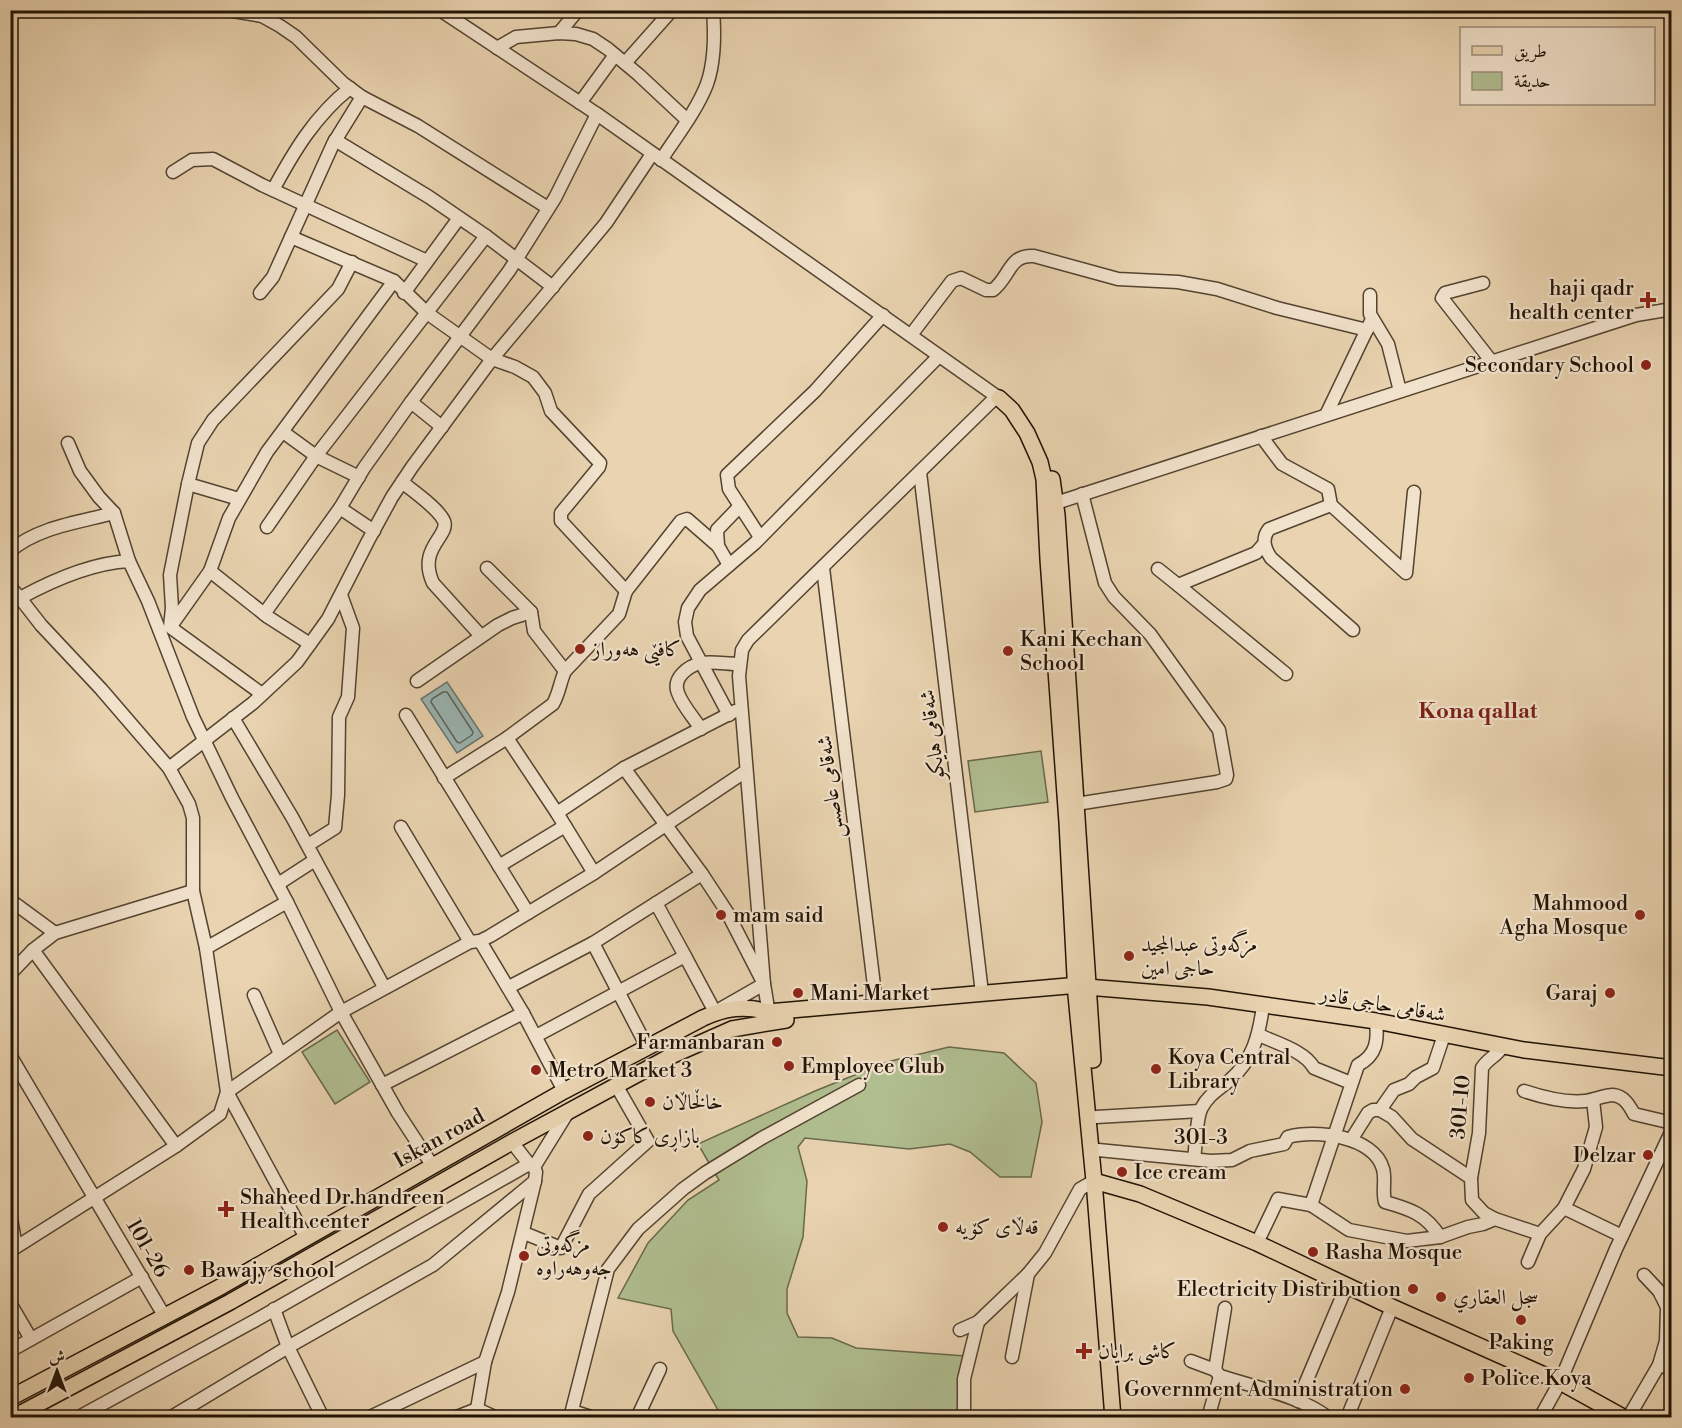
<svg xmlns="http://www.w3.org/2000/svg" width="1682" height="1428" viewBox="0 0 1682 1428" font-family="'Libre Bodoni',Amiri,serif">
	<rect width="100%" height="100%" fill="#e9d3b0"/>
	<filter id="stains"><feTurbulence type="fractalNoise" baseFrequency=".00333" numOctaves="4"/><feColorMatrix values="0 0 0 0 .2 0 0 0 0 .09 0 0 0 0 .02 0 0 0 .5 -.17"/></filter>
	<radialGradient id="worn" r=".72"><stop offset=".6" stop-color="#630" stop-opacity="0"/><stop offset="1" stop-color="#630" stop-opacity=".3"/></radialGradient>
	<g fill="#b0be90" stroke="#68684a" stroke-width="1.5">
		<path d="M1041,751L1048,802L975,812L968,761Z"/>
		<path d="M337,1030L370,1082L335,1104L302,1052Z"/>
		<path d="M949,1047L1004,1053L1036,1083L1042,1122L1031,1177H1000L970,1152L950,1144L909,1149L805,1138L798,1147L807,1181L803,1237L787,1289V1313L798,1337L832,1338L856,1348L965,1356L957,1417H722L673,1331L671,1309L618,1298L648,1243L688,1200L719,1180L698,1144L815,1091L887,1062Z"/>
	</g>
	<path fill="#9ab6b4" stroke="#6a756e" stroke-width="1.5" d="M447,682L483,736L457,753L421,699Z"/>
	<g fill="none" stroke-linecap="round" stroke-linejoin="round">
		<path stroke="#5e645c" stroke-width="1.5" d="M443,692H447L473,732L472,735L460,743L457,742L431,702L432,699Z"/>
		<g stroke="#53432f" stroke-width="15">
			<g id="minor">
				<path d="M227,10L262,16L280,26L296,37L343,83L362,97L418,126L548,208"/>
				<path d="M440,10L597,114L999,398"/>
				<path d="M559,33L578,10"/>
				<path d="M497,48L516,37L559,33L576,34L593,39L608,49L639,75L686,119"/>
				<path d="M625,63L672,10"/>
				<path d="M580,103L615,55"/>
				<path d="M335,140L429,197L486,236L553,287"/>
				<path d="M661,160C676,137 697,110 707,84C715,61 715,35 713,10"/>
				<path d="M173,172L192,160L213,159L262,185L427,261"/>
				<path d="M273,190C294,151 315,116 350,88"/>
				<path d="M291,237L394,281L427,313L492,359L515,367L533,377L545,393L551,411L600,463L599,467L561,513V521L626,591"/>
				<path d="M1483,283L1445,293L1442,298L1492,362"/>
				<path d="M260,293L273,277L333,144L362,97"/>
				<path d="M404,293L459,218"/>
				<path d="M1370,295V314L1388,344L1400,391"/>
				<path d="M911,335L952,281L961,278L986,290H993C1010,277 1009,254 1034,256L1118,279L1178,282L1217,289L1277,308L1367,330"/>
				<path d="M411,402L442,427"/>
				<path d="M1326,415L1372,319"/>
				<path d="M283,432L316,456L359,477"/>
				<path d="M1261,436L1282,464L1328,489L1331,505L1406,573L1414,492"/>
				<path d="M68,443L80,471L99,497L114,513L129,561"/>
				<path d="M920,472L982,993"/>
				<path d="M402,482C413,491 438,508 444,521C450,536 417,548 433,583L481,636"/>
				<path d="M188,484L239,499"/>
				<path d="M1056,503L1636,315L1672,309"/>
				<path d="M1331,505L1269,529C1261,539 1265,549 1271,558L1353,630"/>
				<path d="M340,508L374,531"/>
				<path d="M267,527L316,456L486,236"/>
				<path d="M760,537L729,489L727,475L815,391L883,315"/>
				<path d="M1264,544L1256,553L1178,585L1286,674"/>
				<path d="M718,546L717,530L740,506"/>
				<path d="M10,551C38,527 80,522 114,513"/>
				<path d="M487,568L531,612L534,631L565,671"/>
				<path d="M823,568L876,1002"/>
				<path d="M1158,569L1178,585"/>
				<path d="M210,571L268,617L310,644"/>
				<path d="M10,587L20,598C53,580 91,563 129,561L148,601L193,717L232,798L287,902L341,1012L398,1113L432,1165"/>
				<path d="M20,598L41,625L101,689L169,768L189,804L193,818V891L206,948L227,1092L306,1238"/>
				<path d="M264,614L340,508L364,468L411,402L509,271L555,198L597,114"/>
				<path d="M171,626L210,571L229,518L267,452L394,281"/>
				<path d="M417,681L498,625L512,618L531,612"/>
				<path d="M262,694L170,627L172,608L170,575L188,484L198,443L213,420L338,289L352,262"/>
				<path d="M406,715L528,913"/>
				<path d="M729,715L687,636L685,622L688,608L700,590L755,543L939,356"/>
				<path d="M233,718L292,817L384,987"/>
				<path d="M701,729C694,718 682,705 678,693C672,678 688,666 701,663C712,661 727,664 739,664"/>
				<path d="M169,768L253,703L297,662L328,619L368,541L392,497L412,467L492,359L606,223L652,154"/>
				<path d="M444,778L507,738"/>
				<path d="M1076,804L1217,782L1226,779L1227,775L1219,730L1150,634L1114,597L1105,583L1082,494"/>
				<path d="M557,813L507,738L553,704C559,694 560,682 565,671L619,614L626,591L681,521L687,519L718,546L729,565"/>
				<path d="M401,827L470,942"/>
				<path d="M308,845L335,828L338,795L339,717L348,697L353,628L341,595"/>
				<path d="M499,866L565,826"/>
				<path d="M594,873L557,813L624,768"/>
				<path d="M702,874L624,768L735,711"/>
				<path d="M278,884L315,860"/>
				<path d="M10,900L55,933"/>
				<path d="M656,903L685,956"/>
				<path d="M593,943L647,1047"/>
				<path d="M206,948L287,902"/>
				<path d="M33,950L55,933L193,891"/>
				<path d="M10,974L33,950L176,1146"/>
				<path d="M509,987L593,943L702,874L727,912L764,984L715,1012L685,956L536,1036"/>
				<path d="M254,995L280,1054"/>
				<path d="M523,1013L564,1091"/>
				<path d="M770,1020L764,984L739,676L742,650L748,640L997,396"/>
				<path d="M1259,1035C1276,1043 1305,1051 1314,1068L1351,1083"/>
				<path d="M10,1055L165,1317"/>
				<path d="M382,1085L523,1013L480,941"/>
				<path d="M1524,1091C1542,1097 1565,1103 1585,1101C1594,1100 1605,1095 1613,1095C1624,1096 1629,1105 1634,1114L1672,1123"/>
				<path d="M1380,1110L1394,1090L1409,1084L1416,1077L1433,1068L1444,1035"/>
				<path d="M1096,1117L1200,1111"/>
				<path d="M1351,1140L1368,1113L1373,1110H1380L1392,1117L1412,1139L1471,1178"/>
				<path d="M512,1142L529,1164"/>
				<path d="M1098,1150L1211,1161L1232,1160L1250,1151L1284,1144L1288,1137C1315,1129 1374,1136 1383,1169C1386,1179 1382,1191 1385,1202C1410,1209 1426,1214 1440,1237"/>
				<path d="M1194,1159C1196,1146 1196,1121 1201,1109C1208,1095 1219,1089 1230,1080C1253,1060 1259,1035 1263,1006"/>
				<path d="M1311,1205L1349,1230L1407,1241L1440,1237L1468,1227L1483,1224L1495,1219L1540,1234"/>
				<path d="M1564,1208L1622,1236"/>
				<path d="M10,1213L16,1247"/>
				<path d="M1495,1219L1484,1213L1472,1200L1471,1178L1479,1133L1482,1068C1487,1059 1497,1056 1502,1047"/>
				<path d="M524,1233L561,1248L589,1194L648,1141L616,1085"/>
				<path d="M1257,1243L1278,1199L1311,1205L1358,1065C1377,1055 1378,1040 1376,1021"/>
				<path d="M10,1251L176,1146L220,1114L227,1092L341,1012L470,942L480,941L490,936L594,873L746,771"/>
				<path d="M1528,1262L1540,1234L1564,1208L1584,1169L1596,1127L1593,1100"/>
				<path d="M10,1303L31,1339"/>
				<path d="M274,1309L288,1347L323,1418"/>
				<path d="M960,1330L978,1322L1028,1274L1045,1253L1080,1189L1094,1181"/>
				<path d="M10,1351L142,1277"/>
				<path d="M1012,1357L1028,1274"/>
				<path d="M1191,1361L1215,1370L1220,1376C1257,1388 1298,1395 1329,1418"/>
				<path d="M1659,1365L1672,1369"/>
				<path d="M1215,1370L1225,1308"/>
				<path d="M1298,1401L1347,1285"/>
				<path d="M477,1409L485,1362L508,1292L535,1181L536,1172L534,1167L568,1112"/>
				<path d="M572,1411L594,1418"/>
				<path d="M77,1418L256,1320L529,1164L534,1167"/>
				<path d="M170,1418L288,1347L433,1265L535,1181"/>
				<path d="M368,1418L485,1362"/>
				<path d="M454,1418L477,1409L497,1418"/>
				<path d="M570,1418L608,1269L638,1229L683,1189L705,1173L762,1138L859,1085"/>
				<path d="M637,1418L660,1369"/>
				<path d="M964,1418V1379L978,1322"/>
				<path d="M1208,1418L1220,1376"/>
				<path d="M1347,1418L1392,1307"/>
				<path d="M1540,1418L1560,1382L1616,1249L1672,1130"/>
				<path d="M1628,1418L1659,1365L1666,1341L1667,1307L1659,1291L1644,1275"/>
			</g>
		</g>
		<g stroke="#211304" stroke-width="18">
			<g id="major">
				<path d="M999,398L1012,410L1027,433L1040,462L1044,479L1048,559L1067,822L1076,995L1094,1181L1113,1418"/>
				<path d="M1052,479L1057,515L1093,1060"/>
				<path d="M1094,1181L1140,1194L1257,1243L1392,1307L1560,1382L1625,1418"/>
				<path d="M10,1398L222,1286L564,1091L703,1018C725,1008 745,1005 768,1012L1079,985L1087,987L1208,997L1376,1021L1524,1050L1672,1068"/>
				<path d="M12,1418L230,1302L512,1142L671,1056L732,1029L786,1020"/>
			</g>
		</g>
		<use href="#minor" stroke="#f1e2cc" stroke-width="12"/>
		<use href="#major" stroke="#e9d3b0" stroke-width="15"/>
	</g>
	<g fill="#8f2418" stroke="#f1e2cc" stroke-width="2">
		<path d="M1645 291h6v6h6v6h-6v6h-6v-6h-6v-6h6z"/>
		<circle cx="1646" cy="365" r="6"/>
		<circle cx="580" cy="649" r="6"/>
		<circle cx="1008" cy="651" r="6"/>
		<circle cx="721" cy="915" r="6"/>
		<circle cx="1640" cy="915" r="6"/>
		<circle cx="1129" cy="956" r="6"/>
		<circle cx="798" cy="993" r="6"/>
		<circle cx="1610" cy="993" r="6"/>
		<circle cx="777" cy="1042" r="6"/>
		<circle cx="789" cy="1066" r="6"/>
		<circle cx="1156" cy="1069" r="6"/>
		<circle cx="536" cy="1070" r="6"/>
		<circle cx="650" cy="1102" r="6"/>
		<circle cx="588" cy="1136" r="6"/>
		<circle cx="1648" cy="1155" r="6"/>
		<circle cx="1122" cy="1172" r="6"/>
		<path d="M223 1200h6v6h6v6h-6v6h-6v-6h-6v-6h6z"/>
		<circle cx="943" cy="1227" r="6"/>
		<circle cx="1313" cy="1252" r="6"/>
		<circle cx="524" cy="1256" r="6"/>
		<circle cx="189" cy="1270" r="6"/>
		<circle cx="1413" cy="1289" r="6"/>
		<circle cx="1441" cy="1297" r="6"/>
		<circle cx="1521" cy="1320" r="6"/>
		<path d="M1081 1342h6v6h6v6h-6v6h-6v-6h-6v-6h6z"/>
		<circle cx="1469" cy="1378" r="6"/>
		<circle cx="1405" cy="1389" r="6"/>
	</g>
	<g text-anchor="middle" stroke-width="4.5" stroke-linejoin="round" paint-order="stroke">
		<g font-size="21" fill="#211304" stroke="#f1e2cc" text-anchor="start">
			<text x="1634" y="295" text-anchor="end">haji qadr<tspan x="1634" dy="24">health center</tspan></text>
			<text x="1634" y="372" text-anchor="end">Secondary School</text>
			<text x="1020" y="646">Kani Kechan<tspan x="1020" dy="24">School</tspan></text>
			<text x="592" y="656">کافێی هەوراز</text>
			<text x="1628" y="910" text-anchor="end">Mahmood<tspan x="1628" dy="24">Agha Mosque</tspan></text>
			<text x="733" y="922">mam said</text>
			<text x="1141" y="951">مزگه‌وتی عبدالمجید<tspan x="1141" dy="24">حاجی امین</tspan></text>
			<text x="810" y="1000">Mani Market</text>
			<text x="1598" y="1000" text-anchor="end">Garaj</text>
			<text x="765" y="1049" text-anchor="end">Farmanbaran</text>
			<text x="1168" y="1064">Koya Central<tspan x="1168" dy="24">Library</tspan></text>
			<text x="801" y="1073">Employee Glub</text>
			<text x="548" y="1077">Metro Market 3</text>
			<text x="662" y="1109">خاڵخاڵان</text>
			<text x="600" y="1143">بازاڕی کاکۆن</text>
			<text x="1636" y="1162" text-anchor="end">Delzar</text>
			<text x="1134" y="1179">Ice cream</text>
			<text x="240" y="1204">Shaheed Dr.handreen<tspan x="240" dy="24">Health center</tspan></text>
			<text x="955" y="1234">قەڵای کۆیە</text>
			<text x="536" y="1251">مزگه‌وتی<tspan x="536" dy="24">جه‌وهه‌راوه</tspan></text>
			<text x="1325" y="1259">Rasha Mosque</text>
			<text x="201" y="1277">Bawajy school</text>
			<text x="1401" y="1296" text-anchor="end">Electricity Distribution</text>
			<text x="1453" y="1304">سجل العقاري</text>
			<text x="1521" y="1349" text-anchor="middle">Paking</text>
			<text x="1098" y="1358">كاشی برایان</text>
			<text x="1481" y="1385">Police Koya</text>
			<text x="1393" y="1396" text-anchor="end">Government Administration</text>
		</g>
		<g font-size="21" fill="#211304" stroke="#f1e2cc">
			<text transform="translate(932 735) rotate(-97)" y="7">شه‌قامی هایكو</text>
			<text transform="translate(830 787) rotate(-97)" y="7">شه‌قامی عاصس</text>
			<text transform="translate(1383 1004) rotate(10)" y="7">شەقامی حاجی قادر</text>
			<text transform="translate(1460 1107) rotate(-85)" y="7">301-10</text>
			<text x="1201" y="1144">301-3</text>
			<text transform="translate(439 1138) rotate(-29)" y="7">Iskan road</text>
			<text transform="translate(148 1248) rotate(60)" y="7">101-26</text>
		</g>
		<g font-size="22" font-weight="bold" fill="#7a1f14" stroke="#f1e2cc">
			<text x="1478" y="718">Kona qallat</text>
		</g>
	</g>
	<rect width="1682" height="1428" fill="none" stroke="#e9d3b0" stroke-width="36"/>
	<rect x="12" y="12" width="1658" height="1404" fill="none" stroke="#211304" stroke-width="3"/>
	<rect x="18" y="18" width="1646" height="1392" fill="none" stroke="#211304" stroke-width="1.5"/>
	<rect x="1460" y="27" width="195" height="78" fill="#f1e2cc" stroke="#9e8f7c" stroke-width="1.5"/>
	<rect x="1472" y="46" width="30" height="9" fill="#e9d3b0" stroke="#9e8f7c" stroke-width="1.5"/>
	<text x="1514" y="57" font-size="18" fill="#211304">طريق</text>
	<rect x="1472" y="72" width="30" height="18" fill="#b0be90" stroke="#9e8f7c" stroke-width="1.5"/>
	<text x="1514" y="87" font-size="18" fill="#211304">حديقة</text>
	<g transform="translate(57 1371)" stroke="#f1e2cc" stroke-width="4.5" paint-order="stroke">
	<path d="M0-4.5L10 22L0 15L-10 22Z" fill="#211304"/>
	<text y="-9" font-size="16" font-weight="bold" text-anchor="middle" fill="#211304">ش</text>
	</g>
	<rect width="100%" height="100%" filter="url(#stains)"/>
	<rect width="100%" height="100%" fill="url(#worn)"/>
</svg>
